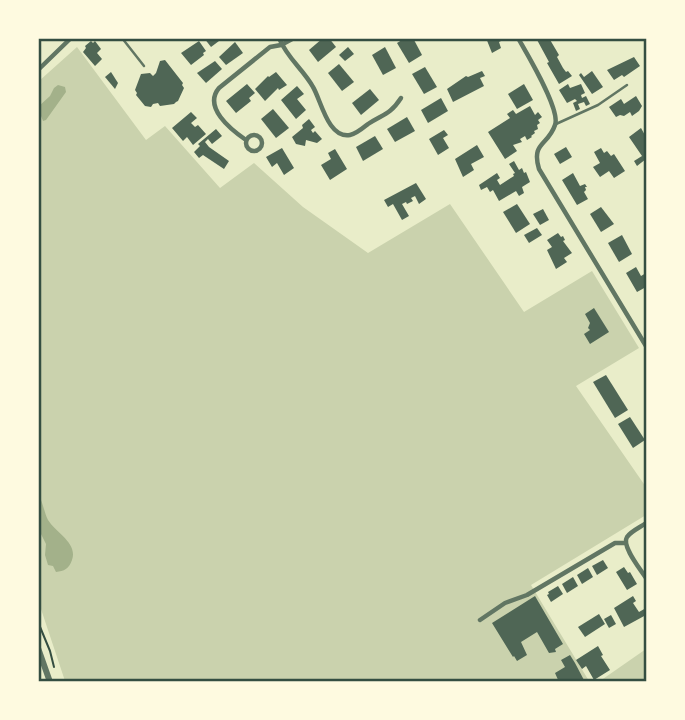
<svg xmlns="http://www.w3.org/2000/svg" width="685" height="720" viewBox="0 0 685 720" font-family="Figtree,sans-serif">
	<rect width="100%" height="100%" fill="#e9edc9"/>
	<g fill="#cad2ad">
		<path d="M77,47L146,140L165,126L220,188L254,163L303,207L368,253L450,204L524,312L592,271L639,348L576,386L646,487V515L531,585L589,681H65L39,603V81Z"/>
		<path d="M646,649V680L644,681H600Z"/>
	</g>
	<g fill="#a3b18a">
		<path d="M58,85L65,87L66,92L46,120L43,121L39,111V106L50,96L54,88Z"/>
		<path d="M38,494C43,502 44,512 48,520C56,533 78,543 72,560C69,569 64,571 56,572L53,566L48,565L45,555L46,544L39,530Z"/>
	</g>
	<g fill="#4f6655">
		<path d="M204,38H223L211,47Z"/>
		<path d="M323,38H329L336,47L318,62L309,50Z"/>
		<path d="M405,38H413L422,55L409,63L397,43Z"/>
		<path d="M486,38H507L499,42L501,48L492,53Z"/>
		<path d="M536,38H549L559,55L557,57L563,68L566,72L568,71L572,76L559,84L547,63L549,62Z"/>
		<path d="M91,41L93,43L95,41L101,49L97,53L102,59L95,66L83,52L86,48L85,46Z"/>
		<path d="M199,41L206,51L203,53L204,55L191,65L181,53Z"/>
		<path d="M235,42L243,53L226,65L219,57Z"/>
		<path d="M348,47L354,54L345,61L339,55Z"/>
		<path d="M385,47L396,68L383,75L372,55Z"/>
		<path d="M634,57L640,66L624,77L622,75L614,80L607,70Z"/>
		<path d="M165,60L183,83L182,85L184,88L178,101L176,102L174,104L160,106L158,103L153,104L151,107L145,106L136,95L137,93L135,90L141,74L150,73L153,76L156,73L160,61Z"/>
		<path d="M215,61L222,69L206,83L197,73Z"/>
		<path d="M339,64L354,82L342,91L328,73Z"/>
		<path d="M425,67L437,87L424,94L412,74Z"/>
		<path d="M482,71L485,76L480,78L484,86L453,102L447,89L466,76L468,77Z"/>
		<path d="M592,71L603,87L592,94L579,75L581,73L584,77Z"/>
		<path d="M111,72L118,83L115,89L105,77Z"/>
		<path d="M276,72L287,85L279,90L278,88L265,101L255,89L268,76L269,77Z"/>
		<path d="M247,84L255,93L249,98L251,101L236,113L226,101Z"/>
		<path d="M524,84L533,100L517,109L508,94Z"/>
		<path d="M568,84L570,88L581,84L585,93L581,95L582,98L586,96L590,104L586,106L584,102L578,104L580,109L576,111L573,103L577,101L575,99L567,103L559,90Z"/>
		<path d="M297,86L304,94L297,99L306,110L296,119L281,100Z"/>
		<path d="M370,89L379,100L361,115L352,103Z"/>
		<path d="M636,96L642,106L639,111L632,116L630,112L624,116L620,115L616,117L609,107L621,99L624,104Z"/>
		<path d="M441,98L448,111L428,123L421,110Z"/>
		<path d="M530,106L535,115L538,112L542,117L538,120L540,123L537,125L538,129L534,131L535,133L531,136L532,137L527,140L525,136L520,139L522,142L513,145L517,151L505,159L488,132L510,118L507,114L513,110L516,114Z"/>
		<path d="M273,109L289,128L276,138L261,119Z"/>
		<path d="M191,112L197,118L191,123L195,127L198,125L206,134L193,145L187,137L183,141L172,128Z"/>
		<path d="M407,117L415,131L395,142L387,129Z"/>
		<path d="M309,119L315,127L311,130L313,133L315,131L322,139L317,143L306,140L305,146L296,144L292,137L303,128L302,125Z"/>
		<path d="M641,128L646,137V159L637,166L634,161L642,156L629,137Z"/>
		<path d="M216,129L222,136L212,144L208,139L205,142L209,147L229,161L224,169L203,155L199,158L194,152L200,146L198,144Z"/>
		<path d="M444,130L448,135L443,138L449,148L438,155L429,139Z"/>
		<path d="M375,136L383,149L363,161L356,147Z"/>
		<path d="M477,145L484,157L471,164L474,170L463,177L455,159Z"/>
		<path d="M566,147L572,157L560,164L554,154Z"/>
		<path d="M282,148L294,168L284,175L277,163L272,167L266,157Z"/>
		<path d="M601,148L604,153L607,151L611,156L614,154L625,171L614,178L609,171L600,177L593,167L600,163L594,152Z"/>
		<path d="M335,149L347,169L330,180L321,165L331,159L328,153Z"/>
		<path d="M514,161L519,170L522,168L524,173L526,172L530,182L522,187L524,193L519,196L516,191L499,201L493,190L490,192L487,187L481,190L479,185L497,173L500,178L497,180L500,185L514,176L513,174L515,173L509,164Z"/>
		<path d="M573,173L580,186L585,184L587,187H585L586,190L584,192L588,199L577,205L562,180Z"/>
		<path d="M416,183L426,199L419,204L415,196L411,198L413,201L407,204L406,202L402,204L409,216L402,220L393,204L388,207L384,200Z"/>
		<path d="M517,204L530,224L516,233L503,212Z"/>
		<path d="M601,207L614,224L601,232L590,214Z"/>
		<path d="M543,209L549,220L540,225L533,214Z"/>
		<path d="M537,228L542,235L529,243L524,235Z"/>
		<path d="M558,233L561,237L563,236L565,240L563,241L572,253L564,258L567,262L556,269L547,250L552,247L547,240Z"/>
		<path d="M622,235L632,254L619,262L608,243Z"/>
		<path d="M636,267L641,276L646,273V287L637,292L626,273Z"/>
		<path d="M594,308L609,332L590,344L584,334L590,330L588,328L590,323L585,314Z"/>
		<path d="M606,375L628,410L615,418L593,382Z"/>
		<path d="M630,417L645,440L633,448L618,424Z"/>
		<path d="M603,560L608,568L597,575L592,566Z"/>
		<path d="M624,567L628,573L630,572L637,584L627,590L616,572Z"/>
		<path d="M588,568L593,577L582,584L577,575Z"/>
		<path d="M573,577L578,586L567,593L562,584Z"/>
		<path d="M558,586L563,594L551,602L547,595L549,594L548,592Z"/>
		<path d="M535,596L563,644L555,649L556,652L549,653L537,632L521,642L527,655L517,661L514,656L513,657L492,623Z"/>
		<path d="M633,596L636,601L633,603L639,612L646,608V615L624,627L614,608Z"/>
		<path d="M599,614L605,624L585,637L578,627Z"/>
		<path d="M611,615L616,624L609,628L604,619Z"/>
		<path d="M598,646L603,655L601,656L610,670L594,680L586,666L582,669L576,660Z"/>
		<path d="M570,655L575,663L585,682H559L555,673L565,667L561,660Z"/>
	</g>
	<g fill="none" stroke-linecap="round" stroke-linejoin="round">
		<path stroke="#344e41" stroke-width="2" d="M38,622L50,651L54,667"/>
		<g stroke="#617663" stroke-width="2.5">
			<path d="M122,38L144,66"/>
			<path d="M556,124L598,105L627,85"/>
		</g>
		<g stroke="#617663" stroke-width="4.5">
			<path d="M279,38C287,58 303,69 313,87C321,100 328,139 350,135C356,134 363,128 368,124C383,114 390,115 401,98"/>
			<path d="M518,38C527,54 561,110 555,125C548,146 531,142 539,169L646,346"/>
			<path d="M38,70L71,38"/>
			<circle cx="254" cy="143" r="8"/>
			<path d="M246,140C230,129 203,107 219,88L270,47L281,45L294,38"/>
			<path d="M646,523C641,527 631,531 627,537C621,546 641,570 646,578"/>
			<path d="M480,620L505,603L527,595L615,543H625"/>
		</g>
		<path stroke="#617663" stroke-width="6" d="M38,648L50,682"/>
	</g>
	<rect width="685" height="720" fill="none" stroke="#fefae0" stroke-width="80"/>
	<rect x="40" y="40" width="605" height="640" fill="none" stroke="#344e41" stroke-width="2.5"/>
</svg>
